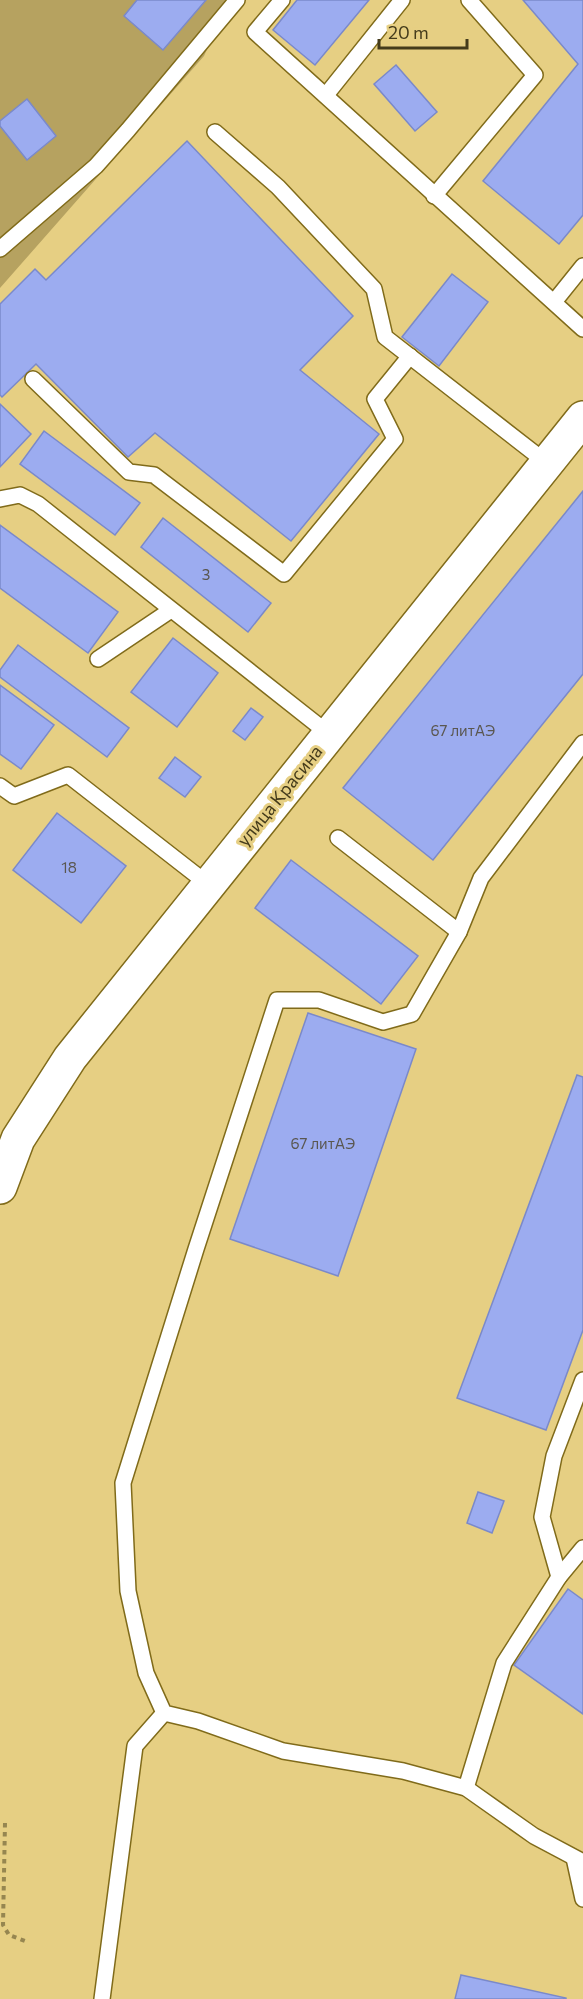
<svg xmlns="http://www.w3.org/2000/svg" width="583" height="1999" viewBox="0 0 583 1999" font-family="Commissioner,sans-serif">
	<rect width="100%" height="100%" fill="#e6cf83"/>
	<path fill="#b6a260" d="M0,0H244L214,34L204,56L0,288Z"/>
	<g fill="#9cacf0" stroke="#7a89ca" stroke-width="1.5">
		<path d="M137,0H206L163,50L124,16Z"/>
		<path d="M297,0H369L315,65L273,30Z"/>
		<path d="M523,0H583V215L559,244L483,181L578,64Z"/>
		<path d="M396,65L437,112L415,131L374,84Z"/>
		<path d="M27,99L56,136L27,160L0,126V121Z"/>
		<path d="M187,141L353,316L300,370L379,434L291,541L155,433L128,457L36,364L2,397L0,395V304L35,269L46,280Z"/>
		<path d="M452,274L488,302L439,366L402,337Z"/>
		<path d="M0,404L31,434L0,467Z"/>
		<path d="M44,431L140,503L115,535L20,464Z"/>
		<path d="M583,491V674L433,860L343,788Z"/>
		<path d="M163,518L271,603L248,632L141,547Z"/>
		<path d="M0,525L118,612L88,653L0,588Z"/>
		<path d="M173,638L218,673L177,727L131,692Z"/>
		<path d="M18,645L129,728L107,757L0,677V670Z"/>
		<path d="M0,685L54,725L21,769L0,754Z"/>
		<path d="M251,708L263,717L245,740L233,731Z"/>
		<path d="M175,757L201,777L185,797L159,778Z"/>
		<path d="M57,813L126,866L81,923L13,870Z"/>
		<path d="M291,860L418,956L381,1004L255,908Z"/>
		<path d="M308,1013L416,1049L338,1276L230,1239Z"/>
		<path d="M577,1075L583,1077V1330L546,1430L457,1398Z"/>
		<path d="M478,1492L504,1501L492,1533L467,1523Z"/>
		<path d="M568,1589L583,1600V1714L514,1665Z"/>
		<path d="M461,1975L566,1998V1999H455Z"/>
	</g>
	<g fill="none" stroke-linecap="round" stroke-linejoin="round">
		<g stroke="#806b1a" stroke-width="18">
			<g id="lane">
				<path d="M282,0L255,32L583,329"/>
				<path d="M326,95L402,0"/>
				<path d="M215,132L278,187L374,289L385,337L547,463"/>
				<path d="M434,196L535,75L469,0"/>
				<path d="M0,249L96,166L128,130L237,0"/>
				<path d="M554,302L583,266"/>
				<path d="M33,379L129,472L154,475L284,574L395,439L375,399L410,356"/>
				<path d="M0,499L20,495L38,504L329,734"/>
				<path d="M98,659L171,610"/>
				<path d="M583,743L481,878L459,932L412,1014L383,1022L319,1000H277L196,1249L123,1483L128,1591L146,1673L164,1713L198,1721L283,1751L403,1771L466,1788L534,1836L583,1862"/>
				<path d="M0,786L14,796L68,775L209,885"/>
				<path d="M338,838L459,932"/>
				<path d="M559,1577L542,1517L554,1456L583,1380"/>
				<path d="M466,1788L504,1663L559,1577L583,1548"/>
				<path d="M574,1858L583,1899"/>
				<path d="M102,1999L135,1746L164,1713"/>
			</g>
		</g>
		<g stroke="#806b1a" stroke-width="36">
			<path id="secondary" d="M0,1187L18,1139L70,1058L583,418"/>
		</g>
		<path stroke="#968650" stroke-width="4" stroke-dasharray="4.5 4.5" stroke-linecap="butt" d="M5,1823L3,1925L9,1935L25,1941"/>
		<use href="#lane" stroke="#fff" stroke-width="15"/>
		<use href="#secondary" stroke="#fff" stroke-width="33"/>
	</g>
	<g text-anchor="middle" stroke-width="6" stroke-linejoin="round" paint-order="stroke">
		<g font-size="15" fill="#5a5750">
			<text x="206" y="580">3</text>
			<text x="463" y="736">67 литАЭ</text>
			<text x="69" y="873">18</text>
			<text x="323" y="1149">67 литАЭ</text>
		</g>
		<g font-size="18" fill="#443b1b" stroke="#e6cf83">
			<text transform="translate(280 796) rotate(-51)" y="6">улица Красина</text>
		</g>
	</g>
	<path d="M379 39v9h88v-9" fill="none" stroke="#443b1b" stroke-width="3"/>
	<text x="388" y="39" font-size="18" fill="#443b1b" stroke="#e6cf83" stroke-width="4.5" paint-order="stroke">20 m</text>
</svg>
